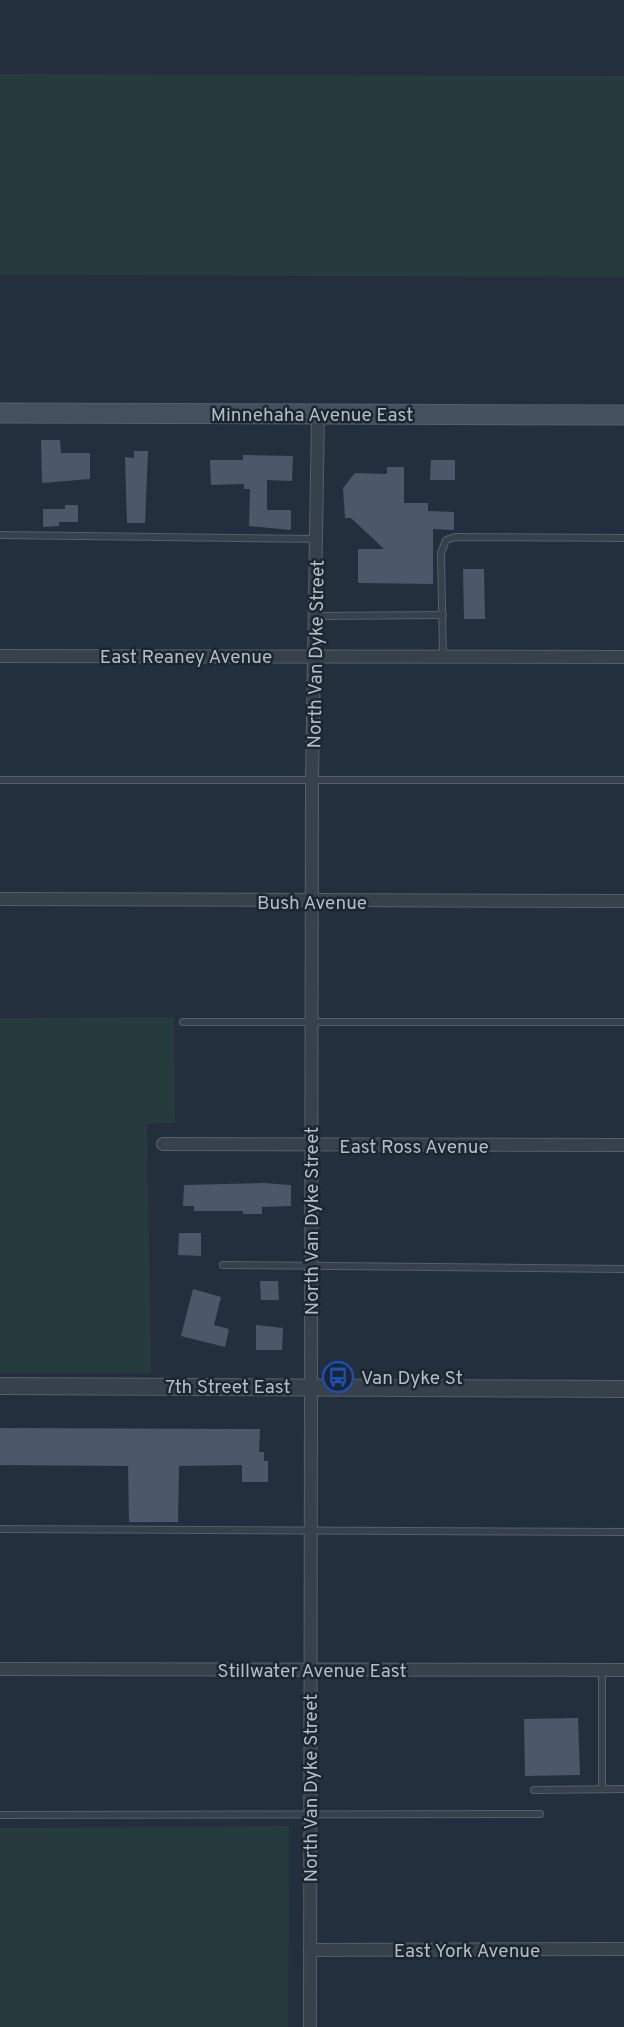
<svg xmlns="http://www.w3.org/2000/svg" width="624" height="2027" viewBox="0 0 624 2027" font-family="Overpass,sans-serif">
	<rect width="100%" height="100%" fill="#232f3c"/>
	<g fill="#253b3d">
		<path d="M0,74L624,76V277L0,275Z"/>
		<path d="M174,1017L175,1123L147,1124L151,1373H0V1018Z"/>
		<path d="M289,1826L288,2027H0V1828Z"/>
	</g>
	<g fill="#4c5867">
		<path d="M41,440H60L61,453H90V479L42,483Z"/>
		<path d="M134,451H148L145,523H127L125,457L134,458Z"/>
		<path d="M243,455L293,456L292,481L267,480V510H291V530L249,526L250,489H244V484L211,485L210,460H243Z"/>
		<path d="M431,460H455V480H430Z"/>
		<path d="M387,467H404V503H428V511L454,512V530L433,529V584L358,583V549H384L351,518H345L343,488L355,473L387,474Z"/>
		<path d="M65,505H78V522H59V526L43,527V509H65Z"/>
		<path d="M463,569H484L485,619H464Z"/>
		<path d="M263,1183L291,1185V1206L262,1207V1214H243V1211H194V1206H183L184,1185Z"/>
		<path d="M179,1233H201V1256L178,1255Z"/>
		<path d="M260,1281H278L279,1300H261Z"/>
		<path d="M193,1289L221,1297L214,1325L229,1329L225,1347L181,1336Z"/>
		<path d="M256,1325L283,1328L282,1350H256Z"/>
		<path d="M0,1428L260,1429L259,1452H264V1461H268V1482H242V1465L179,1466L178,1522H129L128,1466L0,1465Z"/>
		<path d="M578,1718L580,1775L525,1776L524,1719Z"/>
	</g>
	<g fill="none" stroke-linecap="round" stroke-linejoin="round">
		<g stroke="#555f6a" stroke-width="8">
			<g id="service">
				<path d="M0,535L317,539"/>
				<path d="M316,616L443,615"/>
				<path d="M443,656L441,553L446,540L455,537L624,538"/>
				<path d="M0,780H624"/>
				<path d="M183,1022H624"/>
				<path d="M223,1265L624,1269"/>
				<path d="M0,1529L624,1532"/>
				<path d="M602,1670V1789"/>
				<path d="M534,1790L624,1789"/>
				<path d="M0,1815L540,1814"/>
			</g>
		</g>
		<g stroke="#555f6a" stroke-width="14">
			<g id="minor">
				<path d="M0,656L624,657"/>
				<path d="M0,899L624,901"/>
				<path d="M163,1144L624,1145"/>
				<path d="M0,1669L624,1670"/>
				<path d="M310,1950L624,1949"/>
				<path d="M310,2027L312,778L318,414"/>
			</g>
		</g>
		<g stroke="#555f6a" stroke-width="18">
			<path id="tertiary" d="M0,1386L624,1389"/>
		</g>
		<g stroke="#555f6a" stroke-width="21">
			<path id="secondary" d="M0,413L624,415"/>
		</g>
		<use href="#service" stroke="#37414c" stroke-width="6"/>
		<use href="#minor" stroke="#37414c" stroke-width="12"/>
		<use href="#tertiary" stroke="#37414c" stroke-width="16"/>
		<use href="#secondary" stroke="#45505f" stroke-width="19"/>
	</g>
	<defs>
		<g id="bus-ring" transform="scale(1.575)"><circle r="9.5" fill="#1c2631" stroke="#1a4fb4" stroke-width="1.5"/><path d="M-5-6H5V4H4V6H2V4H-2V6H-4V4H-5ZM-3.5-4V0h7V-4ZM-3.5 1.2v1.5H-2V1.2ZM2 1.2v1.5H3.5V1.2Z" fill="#1a4fb4"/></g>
	</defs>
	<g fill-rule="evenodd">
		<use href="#bus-ring" x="338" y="1377"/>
	</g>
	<g text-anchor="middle" stroke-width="5" stroke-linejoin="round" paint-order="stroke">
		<g font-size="19" fill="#b2bcc7" stroke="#1c2631">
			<text x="312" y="421">Minnehaha Avenue East</text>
			<text transform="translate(315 654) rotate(-89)" y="7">North Van Dyke Street</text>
			<text x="186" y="663">East Reaney Avenue</text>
			<text x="312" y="909">Bush Avenue</text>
			<text x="414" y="1153">East Ross Avenue</text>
			<text transform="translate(311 1221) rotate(-90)" y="7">North Van Dyke Street</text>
			<text x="228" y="1393">7th Street East</text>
			<text x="312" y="1677">Stillwater Avenue East</text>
			<text transform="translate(310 1788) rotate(-90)" y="7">North Van Dyke Street</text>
			<text x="467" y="1957">East York Avenue</text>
		</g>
		<g font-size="19" fill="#b2bcc7" stroke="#1c2631" text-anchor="start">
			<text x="361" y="1384">Van Dyke St</text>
		</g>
	</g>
</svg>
